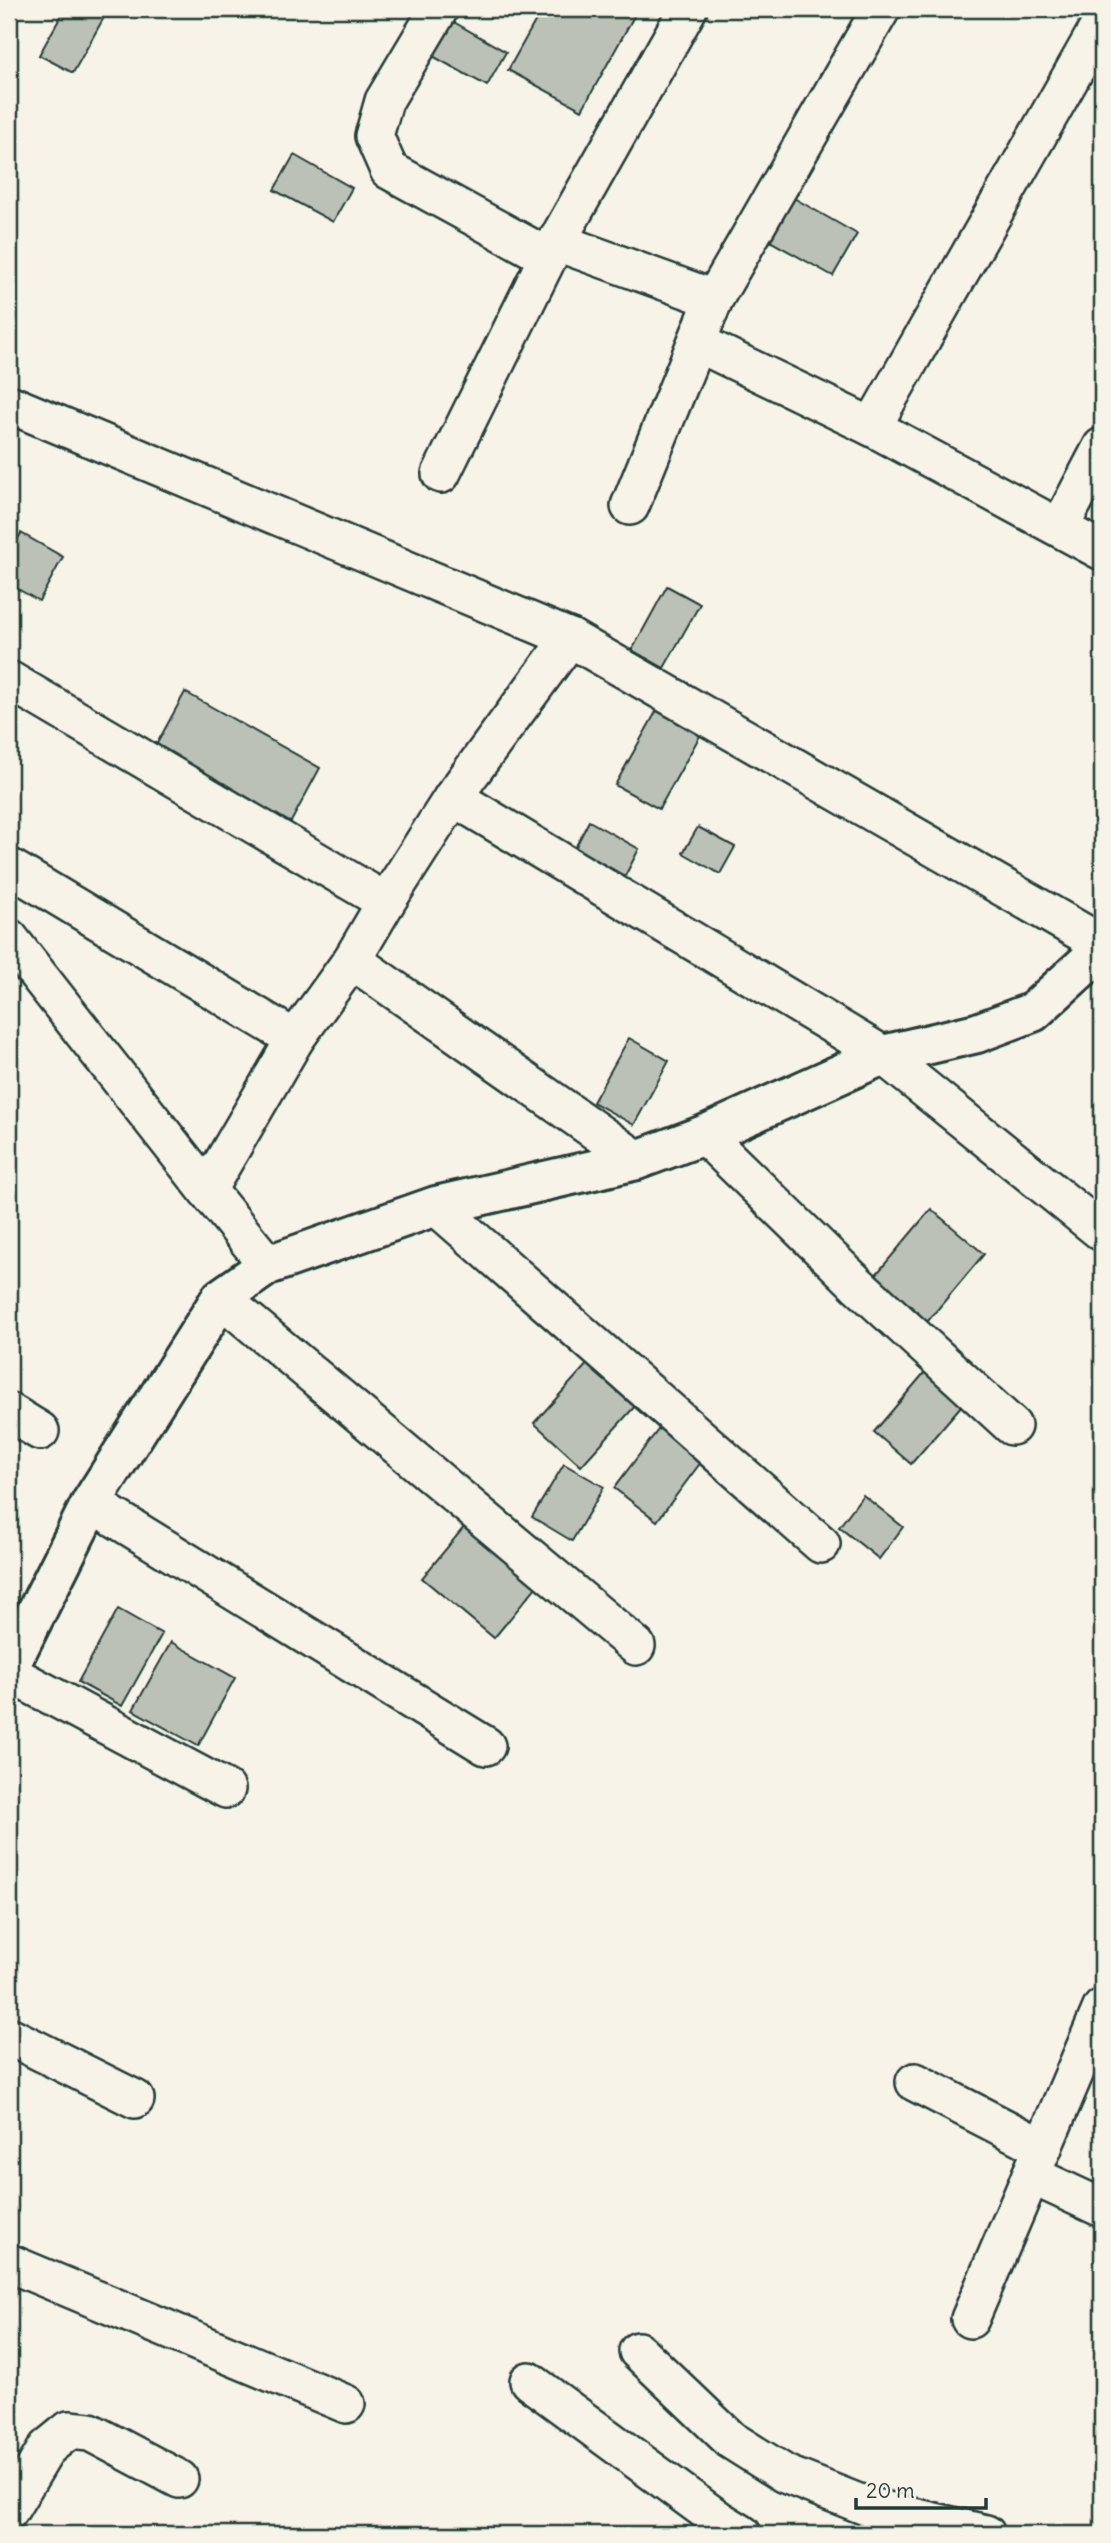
<svg xmlns="http://www.w3.org/2000/svg" width="1111" height="2543" viewBox="0 0 1111 2543" font-family="Delius,sans-serif">
	<rect width="100%" height="100%" fill="#f7f3e8"/>
	<filter id="ink" filterUnits="userSpaceOnUse"><feTurbulence type="fractalNoise" baseFrequency=".0143" numOctaves="2"/><feDisplacementMap in="SourceGraphic" scale="14" xChannelSelector="R" yChannelSelector="G"/><feConvolveMatrix kernelMatrix="1 2 1 2 8 2 1 2 1" color-interpolation-filters="sRGB"/></filter>
	<g filter="url(#ink)">
		<g fill="#bbc1b6" stroke="#1f3d34" stroke-width="2">
			<path d="M65,9H101L107,12L73,73L39,55Z"/>
			<path d="M542,9H638L582,110L508,70Z"/>
			<path d="M438,13L506,52L487,86L418,48Z"/>
			<path d="M294,155L352,188L333,222L274,190Z"/>
			<path d="M785,193L857,234L833,276L761,236Z"/>
			<path d="M21,533L63,557L39,601L9,584V556Z"/>
			<path d="M667,586L700,604L664,668L632,650Z"/>
			<path d="M185,692L320,768L285,833L149,758Z"/>
			<path d="M657,710L701,734L659,809L615,785Z"/>
			<path d="M589,821L639,849L625,876L575,848Z"/>
			<path d="M698,827L735,847L720,874L683,853Z"/>
			<path d="M629,1038L669,1061L634,1125L593,1102Z"/>
			<path d="M931,1209L984,1254L922,1328L869,1283Z"/>
			<path d="M590,1361L637,1404L581,1466L534,1423Z"/>
			<path d="M930,1366L968,1398L911,1464L874,1432Z"/>
			<path d="M661,1426L704,1458L657,1521L614,1488Z"/>
			<path d="M564,1464L604,1487L572,1541L532,1517Z"/>
			<path d="M863,1495L903,1527L879,1559L839,1527Z"/>
			<path d="M474,1515L546,1575L494,1638L422,1578Z"/>
			<path d="M118,1609L162,1634L122,1706L78,1682Z"/>
			<path d="M171,1642L235,1678L198,1746L133,1710Z"/>
			<path d="M9,1836L17,1841L9,1856Z"/>
		</g>
		<g fill="none" stroke-linecap="round" stroke-linejoin="round">
			<g stroke="#1f3d34" stroke-width="42">
				<g id="minor">
					<path d="M439,9L384,101L374,136L389,170L548,257"/>
					<path d="M1102,22L872,427L1102,551"/>
					<path d="M557,242L714,299"/>
					<path d="M698,343L872,427"/>
					<path d="M9,404L570,638L1102,944"/>
					<path d="M441,474L548,257L688,9"/>
					<path d="M630,506L714,299L881,9"/>
					<path d="M1060,527L1102,447"/>
					<path d="M9,680L386,902"/>
					<path d="M453,797L883,1055L1102,1232"/>
					<path d="M9,867L295,1039L352,960L386,902L453,797L570,638"/>
					<path d="M9,938L207,1190L268,1265"/>
					<path d="M352,960L637,1160"/>
					<path d="M704,1135L857,1284L1012,1426"/>
					<path d="M207,1190L295,1039"/>
					<path d="M436,1206L821,1544"/>
					<path d="M221,1298L636,1646"/>
					<path d="M9,1412L40,1431"/>
					<path d="M91,1503L486,1746"/>
					<path d="M9,1673L226,1789"/>
					<path d="M9,2036L135,2099"/>
					<path d="M915,2082L1043,2148"/>
					<path d="M1031,2175L1102,2208"/>
					<path d="M9,2263L346,2404"/>
					<path d="M970,2319L1102,2008"/>
					<path d="M638,2351L731,2440L785,2474L866,2506L986,2534"/>
					<path d="M529,2381L719,2520L742,2534"/>
					<path d="M9,2511L47,2448L69,2430L90,2432L179,2479"/>
				</g>
			</g>
			<g stroke="#1f3d34" stroke-width="44">
				<path id="tertiary" d="M9,1667L91,1503L221,1298L268,1265L436,1206L637,1160L704,1135L883,1055L977,1033L1033,1012L1102,949"/>
			</g>
			<use href="#minor" stroke="#f7f3e8" stroke-width="37"/>
			<use href="#tertiary" stroke="#f7f3e8" stroke-width="38"/>
		</g>
	</g>
	<rect width="1111" height="2543" fill="none" stroke="#f7f3e8" stroke-width="35"/>
	<rect x="18" y="18" width="1076" height="2508" fill="none" stroke="#1f3d34" stroke-width="2.5" filter="url(#ink)"/>
	<path d="M856 2498v10h130v-10" fill="none" stroke="#1f3d34" stroke-width="3.5"/>
	<text x="866" y="2498" font-size="21" fill="#1f3d34" stroke="#f7f3e8" stroke-width="5" paint-order="stroke">20 m</text>
</svg>
